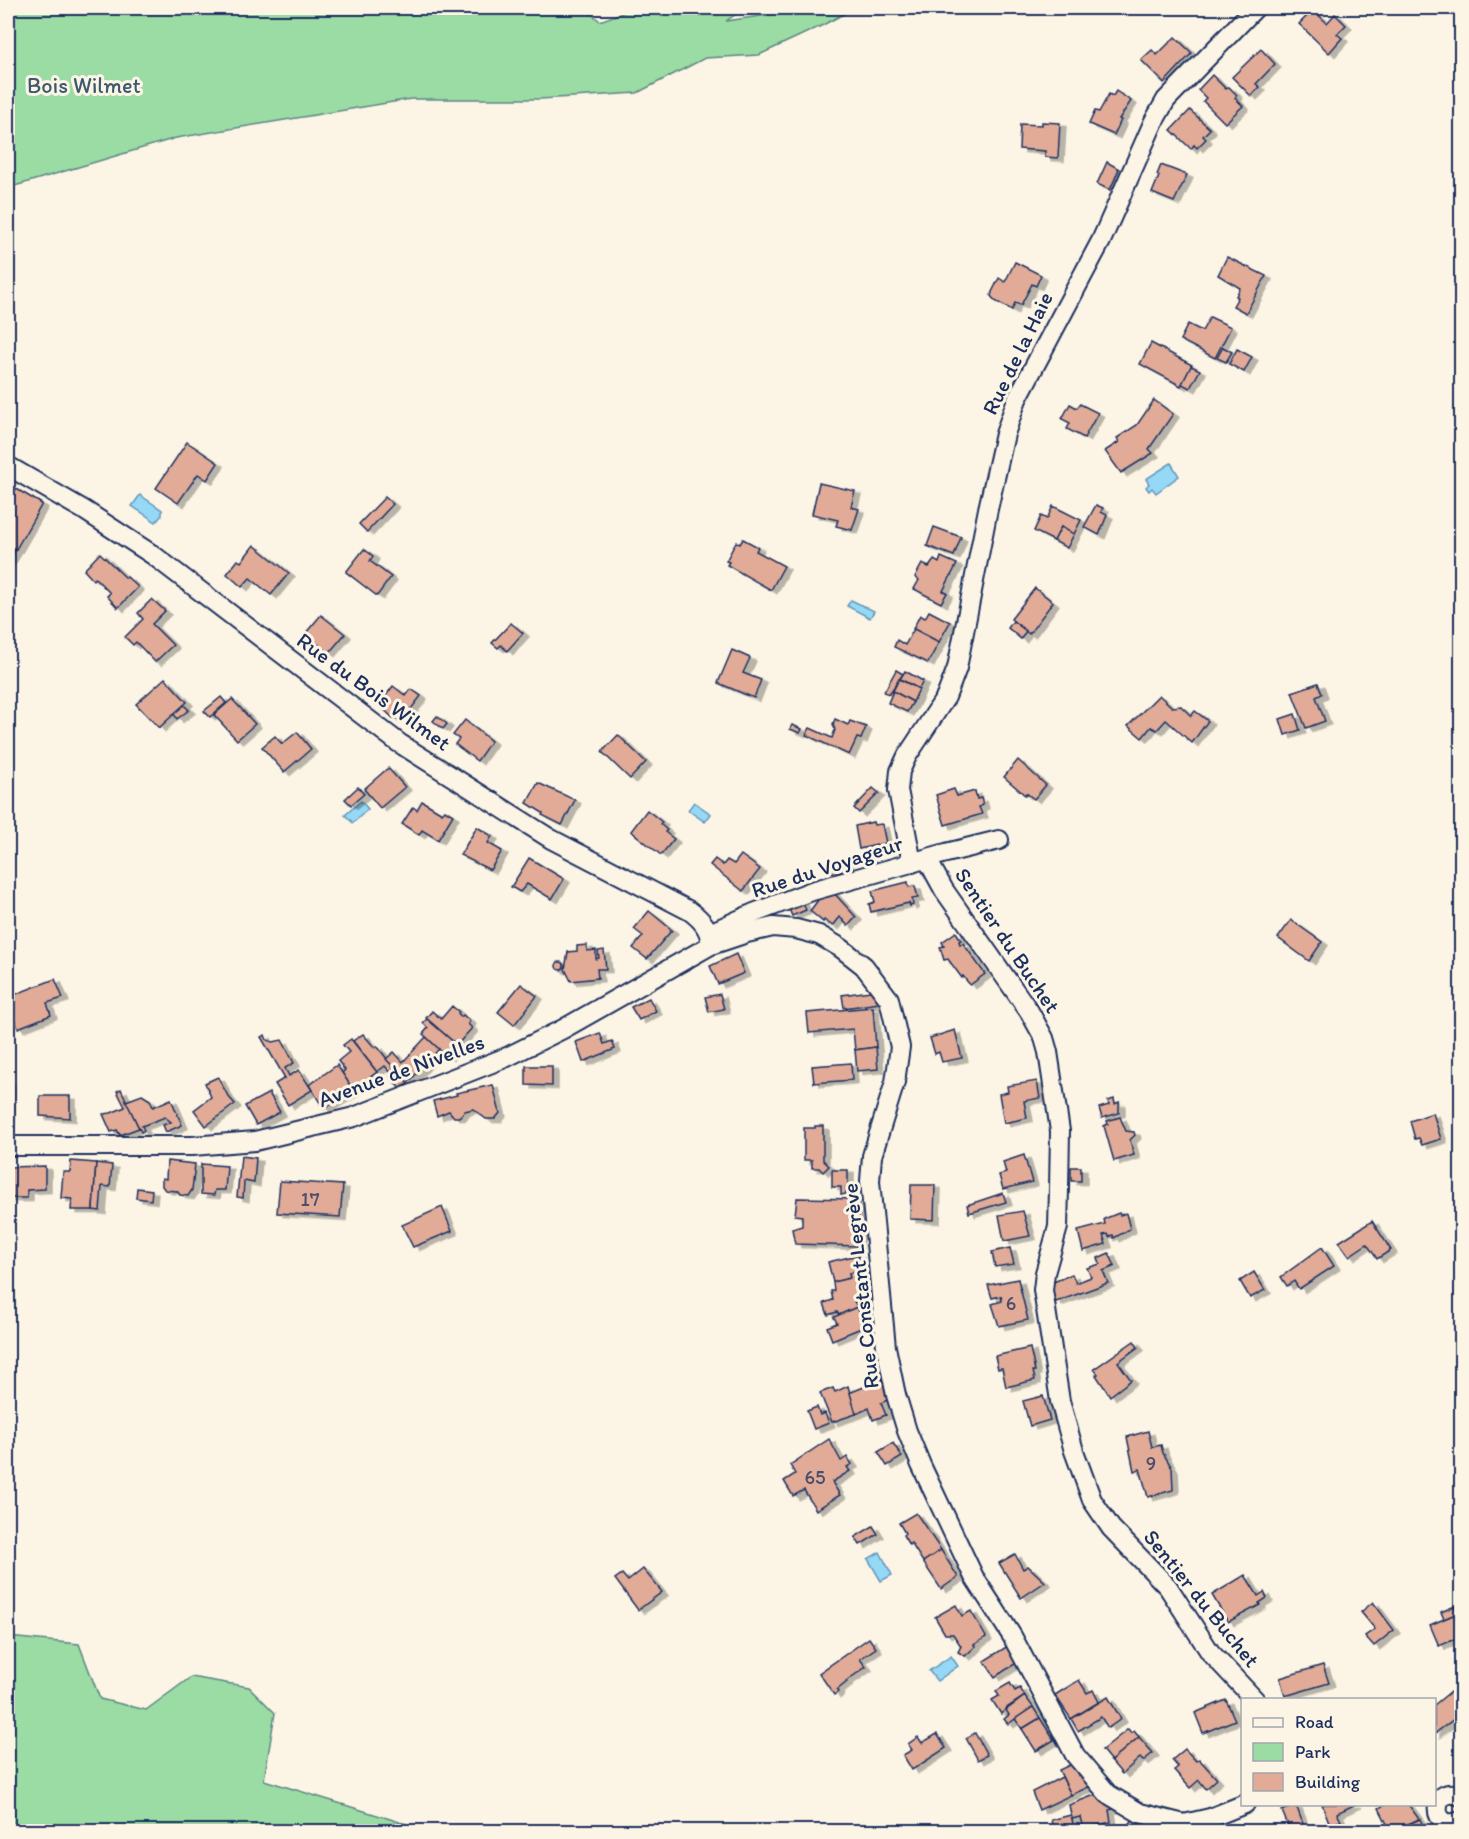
<svg xmlns="http://www.w3.org/2000/svg" width="1469" height="1839" viewBox="0 0 1469 1839" font-family="Itim,sans-serif">
	<defs>
		<filter id="shadow"><feDropShadow dx="6" dy="3.5" stdDeviation="0" flood-color="#0004"/></filter>
	</defs>
	<rect width="100%" height="100%" fill="#fcf5e5"/>
	<filter id="ink" filterUnits="userSpaceOnUse"><feTurbulence type="fractalNoise" baseFrequency=".0167" numOctaves="2"/><feDisplacementMap in="SourceGraphic" scale="12" xChannelSelector="R" yChannelSelector="G"/><feConvolveMatrix kernelMatrix="1 2 1 2 8 2 1 2 1" color-interpolation-filters="sRGB"/></filter>
	<g filter="url(#ink)">
		<g fill="#9bdca5" stroke="#5b8682" stroke-width="1.5">
			<path d="M8,8H584L600,21L635,8H745L726,21L801,10L805,8H855L821,26L759,55L705,58L637,93L540,99H411L176,138L8,188Z"/>
			<path d="M8,1637L79,1644L100,1699L146,1710L191,1677L249,1687L275,1713L264,1780L429,1831H8Z"/>
		</g>
		<g fill="#95d9f6" stroke="#6495b9" stroke-width="1.5">
			<path d="M1171,463L1179,476L1156,493L1152,488L1149,491L1146,487L1149,484L1146,479Z"/>
			<path d="M140,495L162,510V515L156,522L132,506Z"/>
			<path d="M851,600L874,611L870,618L847,606Z"/>
			<path d="M361,801L368,809L353,823L345,815Z"/>
			<path d="M694,802L711,814L705,822L688,810Z"/>
			<path d="M880,1552L892,1575L881,1581L868,1559Z"/>
			<path d="M951,1656L958,1666L937,1681L929,1671Z"/>
		</g>
		<g fill="#e1ab97" stroke="#1b2f5e" stroke-width="1.5" filter="url(#shadow)">
			<path d="M1313,10L1327,23L1335,14L1346,25L1337,34L1342,38L1329,53L1299,24Z"/>
			<path d="M1175,37L1192,53L1164,83L1141,60L1152,50L1157,55Z"/>
			<path d="M1261,49L1275,64L1256,84L1260,87L1251,96L1232,77Z"/>
			<path d="M1212,75L1226,89L1229,87L1237,95L1235,98L1243,106L1225,123L1203,101L1206,98L1198,90Z"/>
			<path d="M1116,91L1131,101L1119,119L1121,120L1114,135L1089,124L1095,111L1099,112L1109,94L1113,96Z"/>
			<path d="M1190,110L1210,129L1203,136L1206,139L1197,148L1194,145L1191,149L1171,130Z"/>
			<path d="M1042,122L1060,123L1058,158L1045,157V151L1019,149L1020,124L1042,125Z"/>
			<path d="M1107,162L1119,169L1110,190L1097,184Z"/>
			<path d="M1161,165L1187,175L1174,202L1152,193L1159,176L1157,175Z"/>
			<path d="M1227,257L1266,276L1246,313L1233,306L1238,297L1236,296L1240,288L1218,275Z"/>
			<path d="M1015,262L1041,275L1036,286L1032,284L1021,305L1015,303L1012,310L995,301L991,296L992,292L999,278L1005,282Z"/>
			<path d="M1210,317L1231,327L1215,358L1180,340L1188,324L1202,331Z"/>
			<path d="M1151,343L1192,365L1181,386L1140,364Z"/>
			<path d="M1223,347L1232,352L1226,362L1217,358Z"/>
			<path d="M1237,349L1252,357L1244,372L1229,364Z"/>
			<path d="M1191,366L1200,370L1190,388L1182,384Z"/>
			<path d="M1154,400L1173,414L1149,449L1153,453L1121,473L1105,451L1119,442L1117,438L1137,425Z"/>
			<path d="M1070,404L1077,408L1080,404L1098,413L1084,438L1067,429L1070,423L1062,419Z"/>
			<path d="M187,442L218,463L207,480L198,474L178,503L156,488Z"/>
			<path d="M819,483L855,491L851,507L859,509L852,530L836,526L838,520L812,514Z"/>
			<path d="M8,484L42,504L8,563Z"/>
			<path d="M385,497L393,504L367,532L359,524Z"/>
			<path d="M1096,505L1103,508L1101,512L1107,515L1099,535L1084,527Z"/>
			<path d="M1053,506L1081,520L1074,534L1061,527L1054,541L1034,531L1041,516L1047,519Z"/>
			<path d="M934,527L961,537L954,556L927,546Z"/>
			<path d="M1061,527L1074,534L1067,548L1054,541Z"/>
			<path d="M743,539L758,547L756,551L784,566L771,590L727,565L729,562L726,561L736,542L740,544Z"/>
			<path d="M254,545L289,573L271,595L250,578L242,587L227,574L238,560L241,562Z"/>
			<path d="M364,549L373,556L370,561L391,577L377,596L346,572Z"/>
			<path d="M100,553L126,578L127,577L138,587L118,608L107,596L110,593L95,578L93,580L84,570Z"/>
			<path d="M941,557L957,564L943,591L947,593L941,603L914,589L919,580L915,577L922,564L929,567L934,560L939,563Z"/>
			<path d="M1035,588L1053,602L1029,634L1011,619Z"/>
			<path d="M152,599L165,611L152,624L173,645L155,662L136,642L133,645L125,637L143,619L138,613Z"/>
			<path d="M929,611L950,622L939,642L913,629L920,615L925,618Z"/>
			<path d="M321,615L345,634L329,653L305,634Z"/>
			<path d="M1013,621L1026,631L1021,639L1008,628Z"/>
			<path d="M511,623L523,633L507,651L501,645L498,648L492,643Z"/>
			<path d="M914,629L939,642L928,663L894,647L897,640L905,645Z"/>
			<path d="M732,650L750,658L743,673L761,680L754,698L718,683Z"/>
			<path d="M896,670L903,674L889,694L884,692Z"/>
			<path d="M905,671L923,681L919,689L900,679Z"/>
			<path d="M165,678L187,702L159,728L136,704Z"/>
			<path d="M899,679L919,689L913,702L893,691Z"/>
			<path d="M1318,683L1322,694L1316,697L1325,721L1306,728L1292,692Z"/>
			<path d="M393,686L406,696L411,689L421,696L401,722L394,716L393,718L379,705Z"/>
			<path d="M893,691L913,702L907,712L888,703Z"/>
			<path d="M1159,695L1172,707L1181,706L1191,716L1195,711L1208,721L1192,743L1166,720L1157,730L1151,727L1142,738L1128,726Z"/>
			<path d="M221,697L226,703L210,717L204,711Z"/>
			<path d="M232,699L255,724L237,740L214,715Z"/>
			<path d="M184,705L189,710L177,719L174,714Z"/>
			<path d="M1295,714L1300,730L1285,735L1280,719Z"/>
			<path d="M437,716L447,724L443,729L433,721Z"/>
			<path d="M835,719L848,725L850,721L866,727L861,739L857,738L849,755L806,735L810,728L832,738L835,730L833,724Z"/>
			<path d="M465,720L491,741L477,761L455,744L459,739L453,735Z"/>
			<path d="M792,725L802,729L800,733L790,729Z"/>
			<path d="M297,732L311,749L284,772L262,747L275,736L282,744Z"/>
			<path d="M618,735L646,762L630,779L602,752Z"/>
			<path d="M1018,760L1046,785L1034,799L1026,793L1025,795L1004,777Z"/>
			<path d="M388,768L405,787L380,808L364,789Z"/>
			<path d="M538,783L575,800L562,825L542,815L543,813L527,803Z"/>
			<path d="M358,787L364,794L351,805L345,799Z"/>
			<path d="M873,788L879,793L859,813L854,808Z"/>
			<path d="M954,789L957,796L975,791L977,799L981,798L983,805L979,807L982,814L945,825L936,795Z"/>
			<path d="M422,801L442,813L445,810L453,815L438,840L422,830L419,835L402,824L413,807L417,810Z"/>
			<path d="M647,810L662,822L660,824L667,830L665,832L674,839L661,855L631,831Z"/>
			<path d="M873,822L874,825L882,824L886,843L859,849L855,826Z"/>
			<path d="M477,827L492,836L488,843L502,851L490,870L460,855Z"/>
			<path d="M741,855L760,869L743,891L710,865L715,859L723,865L727,860L734,864Z"/>
			<path d="M529,858L564,879L552,899L527,884L520,892L511,887Z"/>
			<path d="M847,861L848,870L830,873L828,864Z"/>
			<path d="M908,882L909,887L915,886L918,898L912,899L913,905L910,906L909,903L871,912L869,904L875,902L872,891Z"/>
			<path d="M833,892L856,917L848,926L840,917L833,926L824,920L823,922L810,911L821,896Z"/>
			<path d="M802,901L806,910L792,916L788,907Z"/>
			<path d="M649,911L672,930L647,959L633,948L643,936L634,929Z"/>
			<path d="M1291,920L1322,942L1309,961L1278,938Z"/>
			<path d="M956,932L961,940L959,941L960,945L963,943L985,974L970,985L963,976L962,978L948,959L944,960L940,947L944,946L942,942Z"/>
			<path d="M587,945V951L596,950V959L599,958L598,951L604,950L606,969H597L598,978L571,981L565,969L568,952L577,951V946Z"/>
			<path d="M736,954L744,973L718,984L710,966Z"/>
			<circle cx="560" cy="966" r="4"/>
			<path d="M55,979L63,998L47,1003L51,1015L18,1028L8,1005V997Z"/>
			<path d="M521,984L537,996L514,1025L498,1012Z"/>
			<path d="M877,990L879,1003L844,1008L842,995Z"/>
			<path d="M720,994L724,1009L709,1012L705,997Z"/>
			<path d="M649,998L656,1011L639,1020L631,1007Z"/>
			<path d="M452,1006L459,1012L458,1013L461,1017L463,1015L470,1021L468,1024L472,1028L457,1045L426,1018L432,1011L441,1019Z"/>
			<path d="M873,1007L876,1047L855,1050L853,1029L809,1033L807,1013Z"/>
			<path d="M427,1019L457,1045L447,1057L423,1034L428,1028L423,1023Z"/>
			<path d="M955,1030L962,1058L942,1062L939,1052L935,1054L930,1038Z"/>
			<path d="M600,1033L604,1044L612,1041L615,1049L583,1062L576,1042Z"/>
			<path d="M363,1034L375,1048L377,1046L394,1068L390,1072L385,1066L377,1072L353,1041Z"/>
			<path d="M265,1035L267,1040L273,1042L282,1040L294,1063L285,1068L289,1076L299,1070L312,1090L288,1105L275,1084L285,1078L261,1037Z"/>
			<path d="M426,1037L439,1049L408,1083L386,1059L394,1052L403,1062Z"/>
			<path d="M351,1039L377,1072L353,1090L342,1073L345,1070L338,1061L349,1052L343,1045Z"/>
			<path d="M876,1047L878,1069L857,1071L855,1050Z"/>
			<path d="M851,1063L852,1080L814,1083L812,1066Z"/>
			<path d="M337,1065L354,1091L324,1109L309,1085Z"/>
			<path d="M526,1066H552V1086L526,1085Z"/>
			<path d="M397,1071L408,1083L400,1089L390,1076Z"/>
			<path d="M218,1077L228,1096L235,1104L206,1126L194,1110L211,1097L205,1083Z"/>
			<rect x="8" y="1081" width="1" height="38"/>
			<path d="M1037,1081L1040,1098L1024,1101L1027,1118L1004,1123L999,1094L1008,1092L1007,1086Z"/>
			<path d="M493,1085L500,1113L495,1119H486L473,1109L465,1111L459,1117H454L449,1111L437,1116L433,1101L457,1095L456,1093Z"/>
			<path d="M121,1089L139,1128L120,1135L117,1130L111,1132L103,1114L111,1113L125,1107L117,1091Z"/>
			<path d="M269,1093L280,1112L256,1125L245,1106Z"/>
			<path d="M142,1095L150,1100L153,1107L171,1099L182,1125L166,1132L163,1125L171,1122L165,1117L142,1126L144,1130L141,1132L126,1101Z"/>
			<path d="M40,1096H70V1118L40,1116Z"/>
			<path d="M1114,1099L1115,1104L1119,1102V1113L1102,1118L1099,1108L1109,1105L1108,1101Z"/>
			<path d="M1433,1113L1441,1139L1422,1145L1419,1138L1415,1139L1410,1121Z"/>
			<path d="M1120,1117L1126,1131L1134,1132L1135,1135L1130,1140L1134,1155L1114,1161L1104,1126L1108,1124L1107,1121Z"/>
			<path d="M815,1126H823V1160L829,1166L823,1172L819,1168H812V1160H804V1128H815Z"/>
			<path d="M1024,1155L1032,1182L1003,1189L999,1175L1006,1173L1003,1162Z"/>
			<path d="M241,1156L256,1158L254,1183L244,1181L243,1198L237,1197Z"/>
			<path d="M71,1161L96,1163L93,1210H71L72,1199L61,1198L63,1172H70Z"/>
			<path d="M167,1161L195,1164L192,1190L188,1196L180,1195L177,1191L165,1190L162,1186V1178L166,1179Z"/>
			<path d="M96,1163L112,1165L110,1187L102,1186L100,1211L93,1210Z"/>
			<path d="M201,1164L227,1166L225,1190H215L214,1195L201,1194Z"/>
			<path d="M45,1166V1189L27,1190V1198H8V1167Z"/>
			<rect x="1071" y="1167" width="10" height="14"/>
			<path d="M832,1170H848V1187H846V1194L841,1195V1187H832Z"/>
			<path d="M280,1181L343,1185L340,1217L277,1213Z"/>
			<path d="M911,1185H935L934,1220L910,1219Z"/>
			<path d="M137,1188L152,1190L151,1200L136,1198Z"/>
			<path d="M1003,1193L1006,1202L969,1213L967,1205Z"/>
			<path d="M797,1198L859,1199L857,1246L795,1244L792,1229L802,1226V1216L795,1215Z"/>
			<path d="M442,1207L452,1231L413,1247L402,1225Z"/>
			<path d="M1023,1211L1030,1236L1004,1241L999,1215Z"/>
			<path d="M1119,1213L1120,1215L1126,1213L1130,1229L1114,1238L1113,1235L1109,1237L1108,1234L1103,1235L1106,1244L1083,1251L1078,1231L1105,1224L1104,1219Z"/>
			<path d="M1372,1221L1391,1250L1377,1259L1367,1244L1349,1256L1339,1242Z"/>
			<path d="M1322,1247L1334,1266L1299,1289L1294,1281L1287,1286L1281,1277Z"/>
			<path d="M1010,1248L1014,1264L995,1267L992,1252Z"/>
			<path d="M1109,1253L1115,1266L1103,1271L1108,1283L1056,1302L1049,1284L1072,1274L1076,1283L1091,1277L1087,1268L1100,1264L1098,1258Z"/>
			<path d="M858,1255L862,1270L849,1273L850,1278L833,1282L828,1262Z"/>
			<path d="M862,1270L868,1298L854,1301L857,1307L839,1315L837,1312L828,1315L824,1303L833,1300L831,1291H834L833,1282L850,1278L849,1273Z"/>
			<path d="M1254,1272L1265,1290L1250,1298L1240,1281Z"/>
			<path d="M1018,1279L1028,1320L999,1326L992,1304L1002,1301L1001,1296L992,1298L988,1285Z"/>
			<path d="M857,1307L866,1326L832,1340L827,1327L837,1323L834,1317Z"/>
			<path d="M1134,1341L1138,1347L1118,1362L1131,1380L1110,1396L1096,1375L1098,1374L1094,1369Z"/>
			<path d="M1030,1348L1035,1371H1033L1035,1380L1006,1387L1002,1368L998,1369L995,1356Z"/>
			<path d="M886,1378L892,1398L881,1403L886,1415L873,1420L869,1408L856,1414L849,1393Z"/>
			<path d="M848,1386L856,1414L832,1422L820,1393L833,1388L835,1392Z"/>
			<path d="M1043,1396L1050,1420L1030,1426L1023,1401Z"/>
			<path d="M817,1407L820,1415L825,1413L829,1423L814,1429L807,1411Z"/>
			<path d="M1148,1431L1152,1447L1161,1445L1163,1453L1172,1468L1173,1490L1148,1497L1140,1469L1134,1471L1127,1437Z"/>
			<path d="M829,1439L841,1461L847,1457L852,1464L847,1467L850,1471L832,1482L840,1495L816,1510L804,1490L793,1496L784,1481L795,1474L790,1465Z"/>
			<path d="M893,1443L902,1457L887,1466L878,1452Z"/>
			<path d="M916,1513L941,1550L923,1562L911,1543L909,1545L903,1535L905,1533L899,1523Z"/>
			<path d="M873,1526L878,1534L860,1545L855,1537Z"/>
			<path d="M941,1550L958,1577L941,1589L923,1562Z"/>
			<path d="M1015,1554L1023,1569L1028,1566L1045,1582L1021,1598L999,1563Z"/>
			<path d="M643,1569L662,1592L638,1610L615,1579L622,1574L628,1581Z"/>
			<path d="M1245,1575L1258,1596L1264,1592L1267,1598L1259,1603L1260,1605L1228,1622L1212,1595Z"/>
			<path d="M1373,1602L1394,1630L1374,1646L1365,1636L1375,1629L1361,1612Z"/>
			<path d="M956,1605L962,1616L971,1611L986,1637L974,1645L976,1646L965,1656L958,1652L961,1646L953,1634H945L935,1617Z"/>
			<path d="M1455,1606L1458,1613L1444,1619L1441,1612Z"/>
			<path d="M1458,1613L1462,1621V1636L1439,1646L1430,1625Z"/>
			<path d="M1462,1636V1642L1456,1645L1454,1640Z"/>
			<path d="M869,1638L876,1648L860,1659L866,1667L846,1681L847,1682L837,1690L838,1692L834,1695L819,1673Z"/>
			<path d="M1011,1644L1021,1660L995,1677L984,1661Z"/>
			<path d="M1323,1665L1329,1683L1285,1696L1280,1678Z"/>
			<path d="M1079,1680L1087,1693L1093,1690L1099,1702L1071,1719L1055,1695Z"/>
			<path d="M1010,1683L1015,1691L1020,1688L1025,1696L1008,1707L1001,1714L992,1700L999,1696L996,1691Z"/>
			<path d="M1450,1692L1462,1706V1713L1434,1734V1705Z"/>
			<path d="M1025,1696L1033,1707L1008,1724L1004,1719L1009,1715L1006,1710Z"/>
			<path d="M1108,1697L1121,1719L1108,1728L1101,1717L1078,1731L1071,1719Z"/>
			<path d="M1226,1700L1235,1720L1203,1733L1195,1713Z"/>
			<path d="M1033,1707L1040,1718L1022,1729L1015,1719Z"/>
			<path d="M1040,1718L1054,1740L1036,1751L1022,1729Z"/>
			<path d="M1128,1729L1131,1733L1134,1731L1139,1737L1111,1761L1102,1750Z"/>
			<path d="M975,1733L987,1755L978,1760L966,1738Z"/>
			<path d="M937,1734L946,1748L912,1770L903,1755L912,1750L908,1744L918,1737L922,1743Z"/>
			<path d="M1139,1737L1153,1753L1143,1761L1140,1758L1122,1774L1111,1761Z"/>
			<path d="M1185,1749L1196,1761L1199,1759L1217,1779L1206,1789L1199,1780L1190,1788L1174,1770L1178,1767L1172,1760Z"/>
			<path d="M1076,1762L1091,1783L1089,1787L1071,1795L1059,1770Z"/>
			<path d="M1062,1777L1071,1795L1039,1810L1032,1792Z"/>
			<path d="M1100,1793L1113,1809L1109,1810L1111,1822L1083,1829L1080,1817L1072,1819L1069,1805Z"/>
			<path d="M1322,1804H1356L1337,1813L1341,1821L1336,1823L1338,1827L1332,1830Z"/>
			<path d="M1386,1804H1408L1419,1819L1391,1832L1379,1808Z"/>
			<path d="M1296,1805L1306,1832H1294L1293,1829L1290,1830L1282,1811Z"/>
			<path d="M1071,1815L1075,1832H1054L1051,1820Z"/>
			<path d="M1135,1817L1151,1829L1149,1832H1123Z"/>
			<path d="M1420,1819L1426,1832H1402L1400,1828Z"/>
			<path d="M1314,1825L1316,1832H1309L1307,1828Z"/>
		</g>
		<g fill="none" stroke-linecap="round" stroke-linejoin="round">
			<g stroke="#1b2f5e" stroke-width="22">
				<g id="street">
					<path d="M8,466L84,510L153,555L399,743L551,839L690,911C702,920 710,929 711,945"/>
					<path d="M927,859L944,890L1029,1011L1044,1038L1048,1052L1060,1131L1059,1189L1058,1227L1045,1273L1043,1290L1060,1401L1074,1451L1092,1500L1111,1528L1168,1587L1210,1652L1255,1700"/>
					<path d="M912,863L898,790L900,771L907,756L946,697L957,668L988,509L1005,434L1017,399L1101,241L1154,121L1166,100L1255,8"/>
					<path d="M710,933L754,913L812,891L946,853L999,840"/>
					<path d="M8,1146H192L255,1141L354,1117L507,1057L563,1029L711,945L747,933L773,927L796,929L819,935L841,948L864,966L889,999L900,1047L895,1082L872,1156L870,1181L886,1347L896,1395L907,1431L921,1465L974,1577L1012,1636L1075,1755L1108,1794L1140,1813L1184,1824L1210,1818L1245,1804"/>
					<path d="M1462,1797C1429,1780 1430,1837 1462,1820"/>
				</g>
			</g>
			<use href="#street" stroke="#fcf5e5" stroke-width="18"/>
		</g>
	</g>
	<g text-anchor="middle" stroke-width="6" stroke-linejoin="round" paint-order="stroke">
		<g font-size="20" fill="#4c4e6c">
			<text x="310" y="1206">17</text>
			<text x="1011" y="1310">6</text>
			<text x="1151" y="1470">9</text>
			<text x="815" y="1484">65</text>
		</g>
		<g font-size="22" fill="#3b5a70" stroke="#fcf5e5">
			<text x="84" y="93">Bois Wilmet</text>
		</g>
		<g font-size="22" fill="#1b2f5e" stroke="#fcf5e5">
			<text transform="translate(1017 353) rotate(-64)" y="8">Rue de la Haie</text>
			<text transform="translate(374 691) rotate(36)" y="8">Rue du Bois Wilmet</text>
			<text transform="translate(827 866) rotate(-18)" y="8">Rue du Voyageur</text>
			<text transform="translate(1008 940) rotate(56)" y="8">Sentier du Buchet</text>
			<text transform="translate(401 1070) rotate(-20)" y="8">Avenue de Nivelles</text>
			<text transform="translate(860 1286) rotate(-96)" y="8">Rue Constant Legrève</text>
			<text transform="translate(1202 1598) rotate(51)" y="8">Sentier du Buchet</text>
		</g>
	</g>
	<rect width="1469" height="1839" fill="none" stroke="#fcf5e5" stroke-width="30"/>
	<rect x="15" y="15" width="1439" height="1809" fill="none" stroke="#1b2f5e" stroke-width="2" filter="url(#ink)"/>
	<rect x="1241" y="1698" width="195" height="108" fill="#fcf5e5" stroke="#a2a6af" stroke-width="1.5"/>
	<rect x="1253" y="1718" width="30" height="9" fill="#fcf5e5" stroke="#a2a6af" stroke-width="1.5"/>
	<text x="1295" y="1728" font-size="18" fill="#1b2f5e">Road</text>
	<rect x="1253" y="1743" width="30" height="18" fill="#9bdca5" stroke="#a2a6af" stroke-width="1.5"/>
	<text x="1295" y="1758" font-size="18" fill="#1b2f5e">Park</text>
	<rect x="1253" y="1773" width="30" height="18" fill="#e1ab97" stroke="#a2a6af" stroke-width="1.5"/>
	<text x="1295" y="1788" font-size="18" fill="#1b2f5e">Building</text>
</svg>
